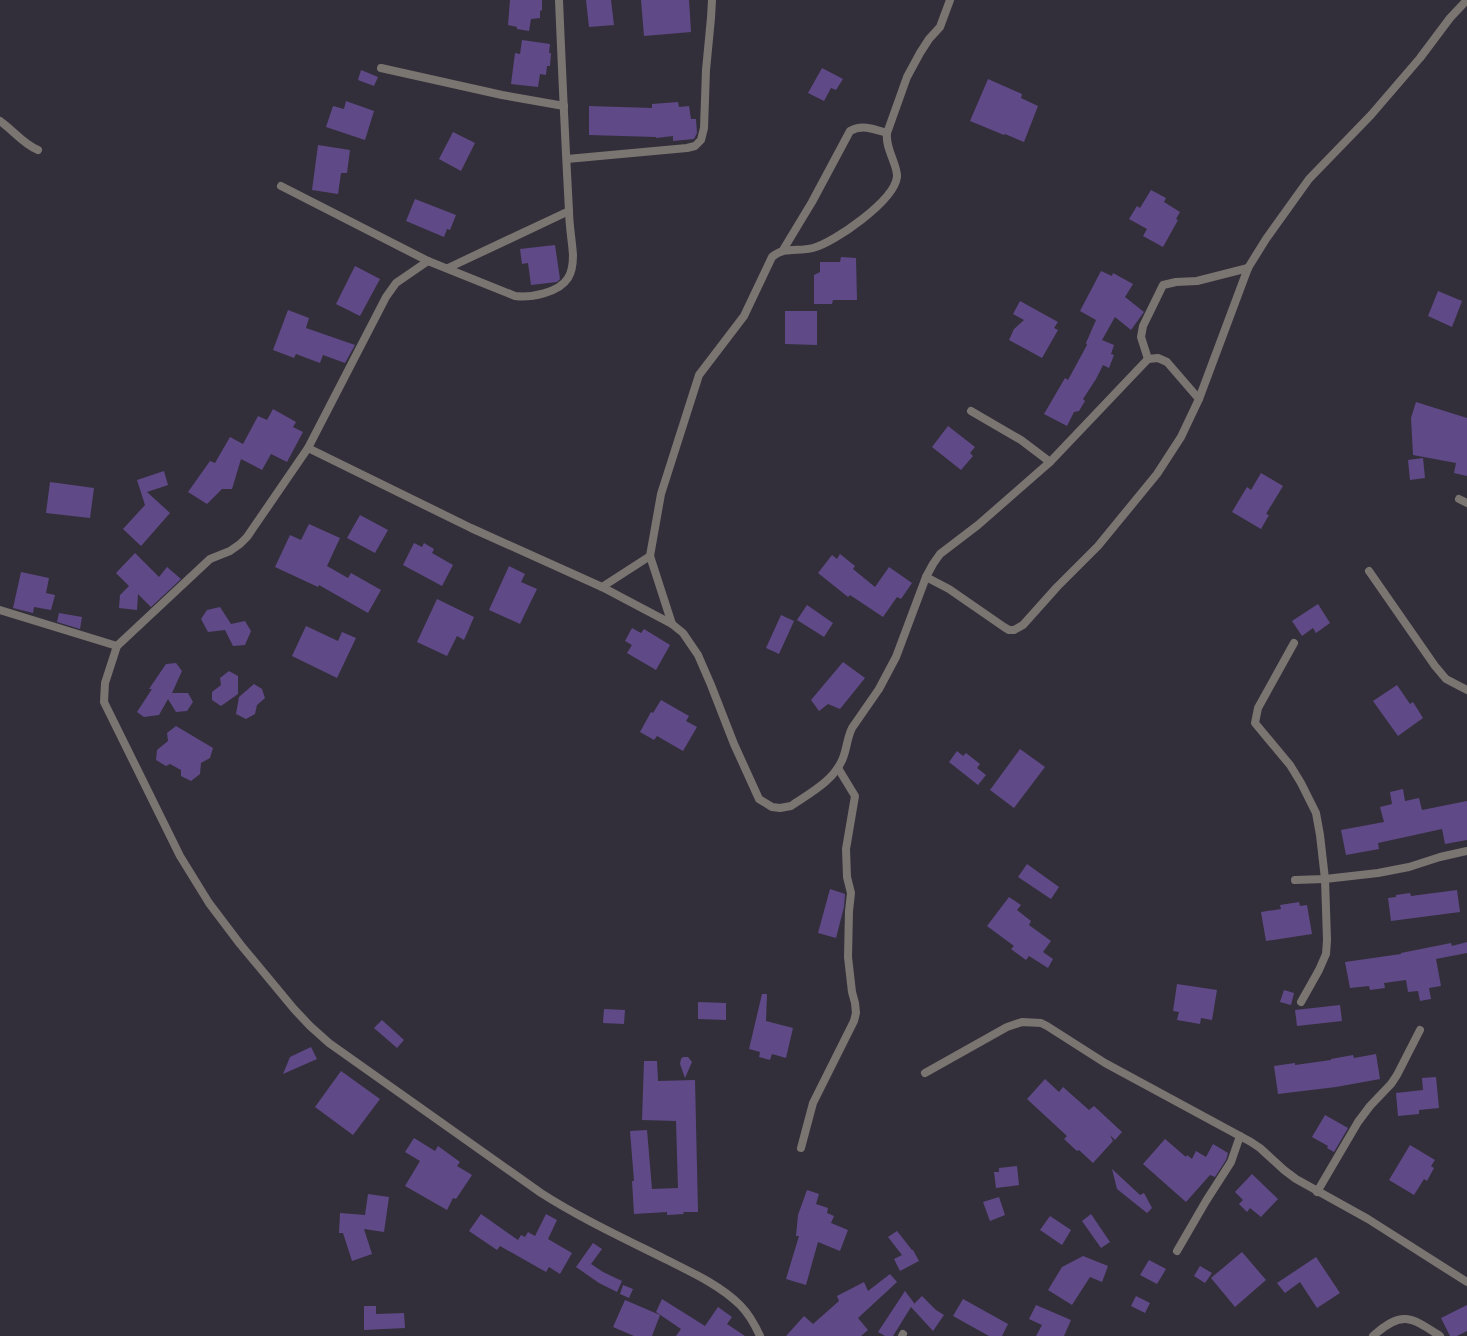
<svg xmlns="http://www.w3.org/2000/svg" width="1467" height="1336" viewBox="0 0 1467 1336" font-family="'Source Sans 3',sans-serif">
	<rect width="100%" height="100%" fill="#322f3a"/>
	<g fill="#604987">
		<path d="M510,0H542V10L540,11V18L531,19L529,31L517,29V27L508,25Z"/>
		<path d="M586,0H611L614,25L589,27Z"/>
		<path d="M641,0H689L691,32L644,36Z"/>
		<path d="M522,40L550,44L549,53H551L550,66H547L546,75L540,74L538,87L511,84L515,53L520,54Z"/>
		<path d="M822,68L843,79L836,90L831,88L824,101L808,93Z"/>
		<path d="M361,70L378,77L374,86L358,80Z"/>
		<path d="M988,79L1022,94L1021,98L1038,106L1024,142L1005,134L1004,135L970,121Z"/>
		<path d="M346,101L374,111L365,140L326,127L333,106L344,109Z"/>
		<path d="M678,102L679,107L689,106L691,119H696L697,133L694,139L673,141V136L656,138V137L589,135V106L652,108V104Z"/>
		<path d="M453,132L475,143L461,171L439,159Z"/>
		<path d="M318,145L350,150L347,173H341L338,194L312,190Z"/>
		<path d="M1151,190L1166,198L1164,202L1180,212L1176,219L1178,220L1163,247L1143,236L1147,229L1129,219L1137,206L1140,208Z"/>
		<path d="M415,199L456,215L450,230L447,229L444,237L406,221Z"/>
		<path d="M555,245L560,279L557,282L531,285L528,263L522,264L520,249Z"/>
		<path d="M841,257L856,258L857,300H833L832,304H814V275L820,272V262H840Z"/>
		<path d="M355,266L380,279L360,316L336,304Z"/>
		<path d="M1101,271L1112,276L1113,273L1133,284L1125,297L1144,312L1131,330L1115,317L1102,340L1114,345L1111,354L1114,355L1109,368L1103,365L1096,379L1083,399L1085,401L1079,411L1074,412L1067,426L1044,414L1065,378L1068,380L1087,345L1086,343L1096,320L1080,311Z"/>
		<path d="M1438,291L1462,301L1452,327L1428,316Z"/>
		<path d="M1020,301L1058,322L1054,328L1058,330L1042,358L1009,340L1014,329L1024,320L1013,314Z"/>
		<path d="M288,310L309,318L306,328L355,345L345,363L323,355L320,363L296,354L294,358L273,350Z"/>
		<path d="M785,311H817V345L785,344Z"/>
		<path d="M1416,402L1467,418V476L1454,473L1456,463L1413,455L1411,418Z"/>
		<path d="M273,409L296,422L293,427L303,432L287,462L271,454L262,470L241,459L232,489H222L207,504L188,492L210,461L215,463L230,437L243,444L258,416L267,420Z"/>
		<path d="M948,426L975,447L970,453L973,456L961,470L932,447Z"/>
		<path d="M1423,458L1425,478L1410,480L1408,460Z"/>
		<path d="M164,471L168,485L147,492L170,513L141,546L123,529L145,505L137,480Z"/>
		<path d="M1261,473L1283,486L1266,514L1269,515L1261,529L1232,512L1247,487L1251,490Z"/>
		<path d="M50,482L94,488L90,518L46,513Z"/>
		<path d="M360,515L388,530L375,553L347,538Z"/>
		<path d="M309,524L340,538L327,566L348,578L351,573L381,590L368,613L319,585L318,587L275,567L290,535L301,540Z"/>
		<path d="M414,543L422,547L424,543L434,549L432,553L453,565L442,586L403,565Z"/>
		<path d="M135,553L159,577L167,567L181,579L151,607L138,594L137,610L119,608L120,595L129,586L116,573Z"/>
		<path d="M840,554L855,566L853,569L875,587L889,567L912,583L901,599L897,597L883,617L850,595L848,597L818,573L832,555L837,559Z"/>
		<path d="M509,566L525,574L521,582L537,589L520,624L489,610Z"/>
		<path d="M21,572L49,578L46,593L55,595L51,610L34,607L33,613L13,608Z"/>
		<path d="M437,599L474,617L464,640L457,636L447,656L417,642Z"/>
		<path d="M1318,604L1330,623L1316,633L1313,628L1302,636L1292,621Z"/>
		<path d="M807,605L833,623L824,637L797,620Z"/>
		<path d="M220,607L231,624L245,621L251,631L245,645L233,646L225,630L208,632L201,619L207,610Z"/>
		<path d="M59,613L82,617L80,629L57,622Z"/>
		<path d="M781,615L794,621L779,654L766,648Z"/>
		<path d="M306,626L338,641L342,632L356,638L337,678L292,656Z"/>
		<path d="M632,628L641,633L644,629L670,645L656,670L627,653L632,645L625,641Z"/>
		<path d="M843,662L865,678L840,709L828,704L819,711L811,700Z"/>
		<path d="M176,663L182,671L172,693H188L193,702L187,711L176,712L168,699L159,715L144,717L137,712L152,689H149L166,664Z"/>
		<path d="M229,671L238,676V694L221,706L212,700V692L221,685L220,678Z"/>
		<path d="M254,684L262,689L265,698L257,705L255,714L246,719L236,714L239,697Z"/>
		<path d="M1397,685L1410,704L1413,702L1423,718L1398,736L1373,701Z"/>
		<path d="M661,700L689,716L686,721L697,727L683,751L657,736L654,740L640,732L651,712L653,713Z"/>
		<path d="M176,726L213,748L210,758L201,763L200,774L191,781L181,776V770L170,764L166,766L156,760L157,750L168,741L167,733Z"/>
		<path d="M1020,749L1045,767L1014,808L990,790Z"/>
		<path d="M957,751L963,756L966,753L980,764L977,768L986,775L978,785L949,762Z"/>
		<path d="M1403,789L1405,801L1419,798L1422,810L1467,801V840L1445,844L1442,829L1378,843L1379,849L1346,855L1341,830L1384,822L1380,807L1392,804L1390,792Z"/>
		<path d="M1027,864L1059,887L1051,899L1018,877Z"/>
		<path d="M830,889L845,894L844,907L836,938L818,933Z"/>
		<path d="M1457,890L1460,912L1391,921L1388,898L1396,897V895L1410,893L1411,896Z"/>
		<path d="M1009,897L1021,905L1017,910L1031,921L1029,925L1051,941L1043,952L1053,959L1048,968L1029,956L1026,960L1011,949L1014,946L987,926Z"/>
		<path d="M1299,902L1300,906L1307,905L1312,934L1266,941L1261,912L1281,909L1280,905Z"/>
		<path d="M1467,942V953L1436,959L1441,986L1429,988L1431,999L1420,1001L1418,991L1408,992L1406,980L1384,983L1385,988L1370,990L1369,986L1350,988L1345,962L1401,954V953L1451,943L1452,946Z"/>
		<path d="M1177,984L1217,990L1212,1020L1201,1018L1200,1024L1177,1020L1179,1012L1173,1011Z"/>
		<path d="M1284,990L1294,993L1291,1005L1280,1002Z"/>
		<path d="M762,994H767L766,1021L793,1028L786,1058L772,1054L770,1060L759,1057L760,1052L749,1049Z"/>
		<path d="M698,1002L726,1003V1020L698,1019Z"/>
		<path d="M1340,1005L1342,1021L1297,1026L1295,1010Z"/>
		<path d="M604,1009L625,1010L624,1024L603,1023Z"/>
		<path d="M382,1020L404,1040L397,1048L374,1028Z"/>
		<path d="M311,1047L317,1059L283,1074L290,1057Z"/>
		<path d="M1376,1054L1380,1079L1336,1087L1278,1094L1274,1066L1295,1063V1065L1331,1060V1059L1353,1055L1354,1058Z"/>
		<path d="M683,1057H688L692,1062L685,1078L680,1064L681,1059Z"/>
		<path d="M644,1061H657L658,1081L695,1080L698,1212H683L684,1214L667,1215V1212L634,1214L632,1181H634L630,1131L647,1130L652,1189L678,1188L676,1121L642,1120Z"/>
		<path d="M341,1071L380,1099L353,1135L315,1107Z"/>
		<path d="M1436,1077L1439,1108L1419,1110V1114L1398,1116L1396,1093L1423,1090L1422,1078Z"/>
		<path d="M1045,1079L1059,1092L1063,1087L1089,1110L1094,1106L1122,1132L1115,1140L1110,1135L1113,1141L1093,1163L1079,1150L1077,1151L1064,1139L1067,1136L1027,1099Z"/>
		<path d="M1325,1115L1348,1128L1334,1152L1327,1148L1328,1146L1312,1137Z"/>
		<path d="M414,1138L435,1151L438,1146L460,1162L457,1166L472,1175L456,1199L453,1198L447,1210L405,1186L420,1161L405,1152Z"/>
		<path d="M1165,1139L1186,1157L1187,1155L1192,1159L1196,1151L1206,1157L1213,1144L1228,1153L1226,1160L1215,1177L1210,1175L1186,1202L1143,1164Z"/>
		<path d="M1410,1145L1435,1160L1431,1166L1434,1168L1427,1181L1424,1179L1414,1195L1389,1180Z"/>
		<path d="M1017,1166L1019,1185L996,1188L994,1172H999V1168Z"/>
		<path d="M1112,1169L1140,1195L1144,1193L1152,1208L1147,1213L1117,1189Z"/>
		<path d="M1252,1174L1278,1199L1261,1217L1250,1208L1247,1212L1239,1204L1243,1200L1235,1192Z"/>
		<path d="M807,1190L819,1194L816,1204L828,1208L827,1213L834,1216L831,1223L848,1230L840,1251L818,1242L806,1285L786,1279L799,1236H796L798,1215Z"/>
		<path d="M368,1194L389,1197L384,1232L364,1229L372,1254L352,1261L343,1233H339L340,1213L365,1215Z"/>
		<path d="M999,1197L1005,1215L990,1221L983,1202Z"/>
		<path d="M481,1214L518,1240L521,1235L525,1237L528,1232L535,1236L546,1214L557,1220L548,1239L572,1253L560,1274L549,1267L546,1272L500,1246L497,1250L469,1231Z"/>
		<path d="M1091,1214L1110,1242L1101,1248L1082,1221Z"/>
		<path d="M1050,1216L1071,1230L1062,1245L1040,1230Z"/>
		<path d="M897,1231L912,1250H913L919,1261L900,1271L894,1259L902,1255L888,1237Z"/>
		<path d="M593,1243L602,1249L591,1264L603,1272L622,1281L617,1292L599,1283L576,1267Z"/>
		<path d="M1242,1252L1266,1280L1235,1307L1211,1278Z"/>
		<path d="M1083,1256L1108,1266L1102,1282L1090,1277L1072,1305L1048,1290L1062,1267Z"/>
		<path d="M1316,1257L1340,1293L1317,1308L1300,1282L1285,1293L1277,1283Z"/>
		<path d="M1149,1260L1166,1269L1157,1284L1140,1275Z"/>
		<path d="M1200,1266L1212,1273L1205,1283L1194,1276Z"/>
		<path d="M890,1274L897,1282L858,1318L868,1330L861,1336H786L804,1316L813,1324L839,1301L837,1296L864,1282L868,1291Z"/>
		<path d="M623,1285L633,1289L629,1298L620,1294Z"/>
		<path d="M905,1291L914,1303V1304L922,1296L936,1310L944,1315L933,1331L911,1307L893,1336H885L878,1332Z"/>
		<path d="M1136,1296L1150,1303L1145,1313L1131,1306Z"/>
		<path d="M662,1299L705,1326L718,1307L732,1317L727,1324L745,1336H676L681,1329L656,1312Z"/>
		<path d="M963,1299L1008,1324L1002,1336H989L953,1316Z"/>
		<path d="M625,1300L660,1315L652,1336H634L613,1327Z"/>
		<path d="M1036,1305L1071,1320L1064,1336H1036L1042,1325L1029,1319Z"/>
		<path d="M1467,1305V1331L1457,1336H1450L1441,1318Z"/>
		<path d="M364,1306H376V1314L404,1313L405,1328L364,1330Z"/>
	</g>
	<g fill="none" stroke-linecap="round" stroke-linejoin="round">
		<g stroke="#7a7571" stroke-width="8">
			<path d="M381,68L502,95L564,106"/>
			<path d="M0,121C13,130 23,144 38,150"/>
			<path d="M567,159L687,148L695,146L701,140L704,128L706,70L711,18L712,0"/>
			<path d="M281,186L428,261L515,296C530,298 559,293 568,278C572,272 573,262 573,255C572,240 569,225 569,210C565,140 562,70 559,0"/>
			<path d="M783,250L812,202L850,131C862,124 874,129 887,133"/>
			<path d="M448,268L569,211"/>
			<path d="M1148,359L1141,337L1143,326L1163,285L1176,282L1197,281L1248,268"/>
			<path d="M971,411L1021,440L1050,462"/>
			<path d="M308,448L386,297L396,283L428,261"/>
			<path d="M1459,499L1467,503"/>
			<path d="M1369,571L1435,666L1446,679L1467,690"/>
			<path d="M926,577L949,589L1004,627L1009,630H1014L1023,625L1057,587L1098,546L1157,474L1181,437L1199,399L1248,268L1266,239L1309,179L1371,115L1420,58L1450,18L1467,0"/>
			<path d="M602,587L650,556"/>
			<path d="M0,610L117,646"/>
			<path d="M672,624L650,556L661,494L699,375L744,316L772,257C784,246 798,252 813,248C835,242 894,201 897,177C898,165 885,149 887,133L907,77L920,53L929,39L940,27L950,0"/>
			<path d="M1294,643L1258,708L1255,723L1290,765L1301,783L1316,813L1320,835L1325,879L1327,940L1326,954L1319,970L1301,1002"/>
			<path d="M1295,880L1325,879L1378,873L1409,867L1440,857L1467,851"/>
			<path d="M925,1073L1007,1027L1022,1022L1041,1023L1047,1026L1105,1063L1251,1142L1260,1148L1284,1170L1296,1179L1368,1219L1467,1282"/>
			<path d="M801,1148L813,1103L854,1021L856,1013L855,1003L852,992L848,957L849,911L851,893L847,877L846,849L855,796L838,768"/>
			<path d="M1317,1192L1358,1122L1370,1106L1391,1084L1397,1075L1420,1030"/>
			<path d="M1177,1251L1206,1201L1231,1162L1240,1136"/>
			<path d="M760,1336C755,1325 749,1314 740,1305C720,1285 691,1272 665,1259C623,1238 580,1218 541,1193L329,1043L310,1026L294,1009L240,944L209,903L180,856L104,702L105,683L117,646L210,559L230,551L240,544L247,537L308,448L471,528L602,587L672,624L683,633L698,655L711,685L734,744L759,799L772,807L780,808L791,806C810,793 834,781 843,758C847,748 847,738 852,728L879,689L896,657L926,577L933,564L940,554L978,525L1050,462L1148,359L1158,358L1167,362L1199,399"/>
			<path d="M902,1336L903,1334"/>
			<path d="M1373,1336C1402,1310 1411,1317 1440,1336"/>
		</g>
	</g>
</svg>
